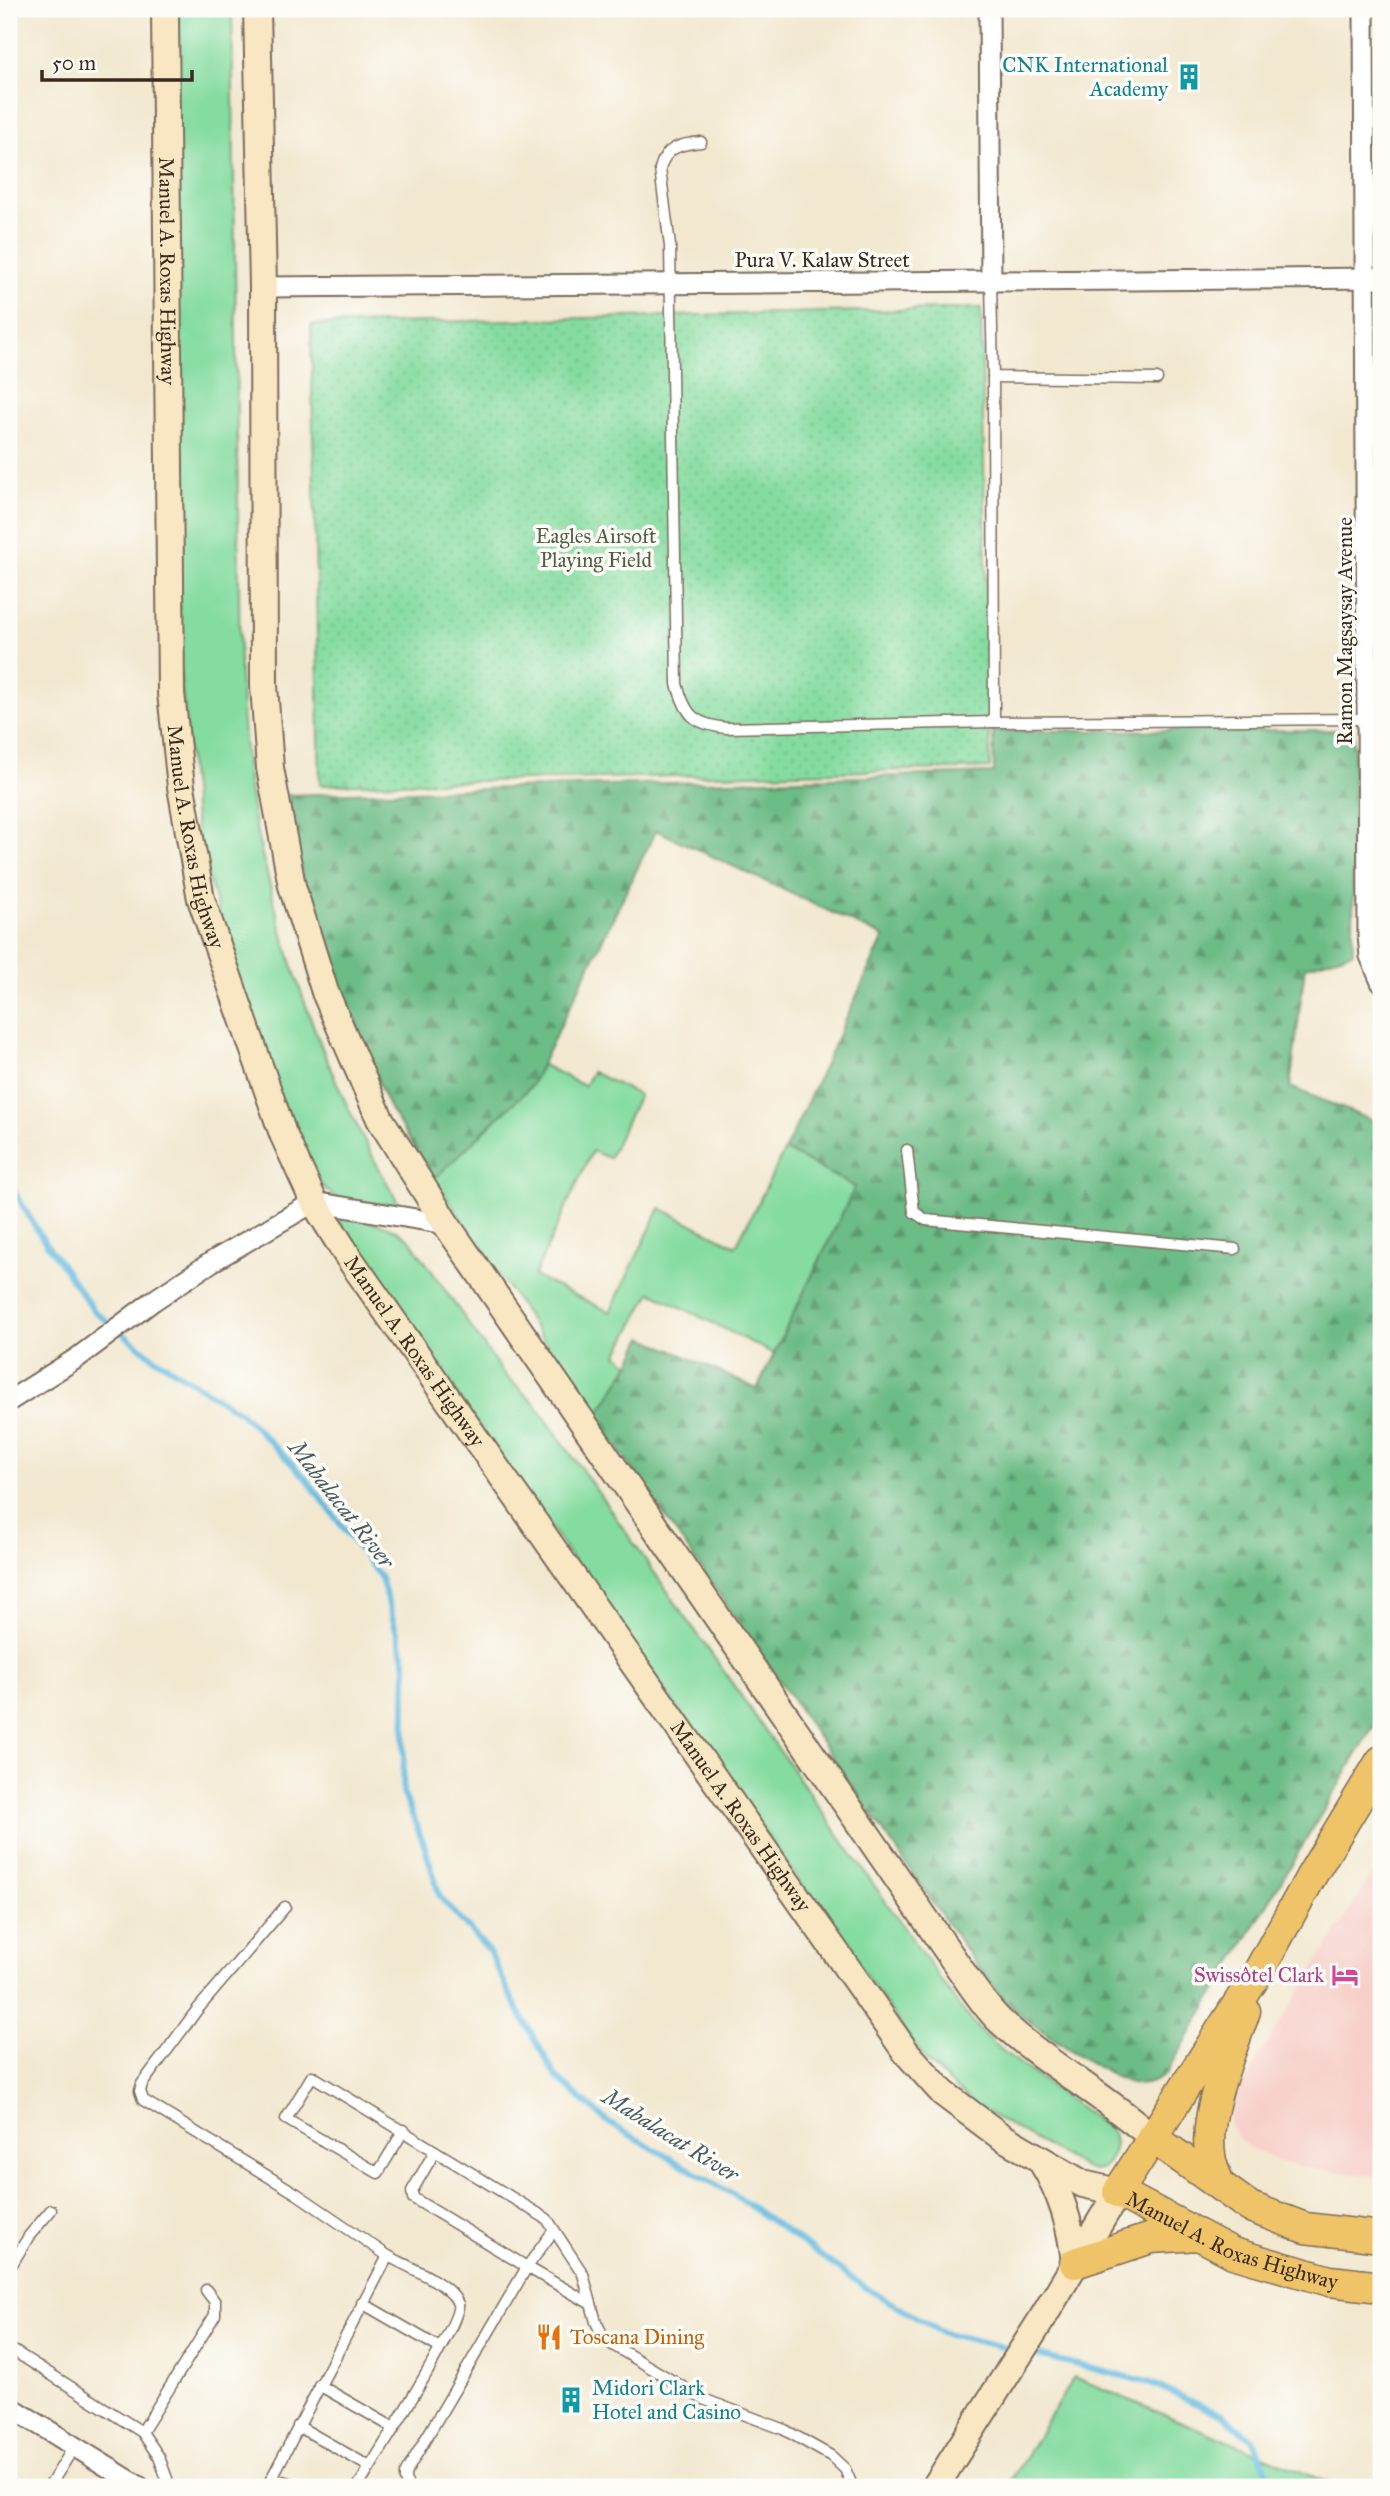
<svg xmlns="http://www.w3.org/2000/svg" width="1390" height="2496" viewBox="0 0 1390 2496" font-family="'IM FELL Great Primer',serif">
	<defs>
		<pattern id="forest-firs" width="22" height="20" patternUnits="userSpaceOnUse" patternTransform="scale(1.75)"><rect width="22" height="20" fill="#6cbc86"/><path d="M5 1l3.5 6h-7zM16 11l3.5 6h-7z" fill="#5a996d"/></pattern>
		<pattern id="park-dots" width="8" height="8" patternUnits="userSpaceOnUse" patternTransform="scale(1.75)"><rect width="8" height="8" fill="#85dca0"/><path d="M2 2h.1M6 6h.1" fill="none" stroke="#74bd89" stroke-width="1.8" stroke-linecap="round"/></pattern>
	</defs>
	<rect width="100%" height="100%" fill="#fdfcf7"/>
	<filter id="ink" filterUnits="userSpaceOnUse"><feTurbulence type="fractalNoise" baseFrequency=".0143" numOctaves="2"/><feDisplacementMap in="SourceGraphic" scale="14" xChannelSelector="R" yChannelSelector="G"/><feConvolveMatrix kernelMatrix="1 2 1 2 8 2 1 2 1" color-interpolation-filters="sRGB"/></filter>
	<filter id="wash" filterUnits="userSpaceOnUse"><feTurbulence type="fractalNoise" baseFrequency=".00686" numOctaves="4" result="noise"/><feDisplacementMap in="SourceGraphic" scale="28" xChannelSelector="R" yChannelSelector="G"/><feGaussianBlur stdDeviation="1.57" result="paint"/><feColorMatrix in="noise" values="0 0 0 0 0 0 0 0 0 0 0 0 0 0 0 0 0 1.4 0 .05"/><feComposite in="paint" operator="in"/></filter>
	<g filter="url(#wash)">
		<rect width="100%" height="100%" fill="#f2e8d0"/>
		<path fill="#f7d0ca" d="M1381,1860V2176L1317,2170L1278,2161L1248,2147L1234,2134L1229,2123L1231,2109L1238,2091Z"/>
		<g fill="#85dca0" stroke="#60835f" stroke-width="2">
			<path d="M173,9H232L240,676C243,722 245,769 253,814C257,837 263,859 269,882C296,994 339,1102 398,1202L396,1204C367,1204 339,1209 320,1183L260,1054L197,839L180,671Z"/>
			<path d="M541,1064L584,1086L592,1072L639,1095L609,1158L592,1151L534,1276L610,1312L660,1208L736,1246L785,1150L856,1187L774,1354L651,1292L617,1355L630,1364L596,1417L434,1179L531,1086Z"/>
			<path d="M337,1217C364,1220 389,1222 410,1240L503,1373L535,1404L566,1447L959,2006L982,2033L1005,2053L1111,2130C1119,2144 1113,2156 1103,2168L1093,2170L1087,2169L974,2105L926,2061L397,1310Z"/>
			<path d="M1074,2377L1338,2487H1007Z"/>
		</g>
		<path fill="url(#forest-firs)" stroke="#547352" stroke-width="2" d="M1354,730L1353,952L1305,967L1290,1087L1381,1124V1714L1166,2074C1155,2082 1145,2087 1131,2083C1108,2078 1019,2017 1003,1999C994,1990 987,1979 979,1969L596,1417L630,1364L643,1337L757,1389L855,1187L785,1150L884,937L656,830L531,1086L434,1179L389,1107L340,996L315,923L297,857L288,795L994,773L993,731Z"/>
		<path fill="url(#park-dots)" stroke="#60835f" stroke-width="2" d="M981,308L990,768L320,785L311,325Z"/>
		<g fill="none" stroke-linecap="round" stroke-linejoin="round">
			<g stroke="#64bae0" stroke-width="6">
				<path d="M9,1183L41,1236L94,1311L153,1357L241,1413L305,1477L381,1578L406,1665L403,1792L425,1847L440,1897L489,1951L510,1995L556,2077L609,2123L736,2196L866,2288L941,2332L1015,2350"/>
				<path d="M1029,2353L1151,2383L1223,2416L1253,2439L1274,2487"/>
			</g>
		</g>
	</g>
	<g filter="url(#ink)">
		<g fill="none" stroke-linecap="round" stroke-linejoin="round">
			<g stroke="#7b6c5c" stroke-width="13">
				<g id="service">
					<path d="M701,142C681,144 665,147 660,169L670,246L677,684C686,716 694,724 726,728L994,722"/>
					<path d="M991,282L993,377L1157,379"/>
					<path d="M993,377L994,722L1368,719"/>
					<path d="M907,1150L914,1212L926,1220L1235,1249"/>
					<path d="M404,2130L378,2173L286,2119L312,2076L435,2151L412,2191L413,2198L527,2267L405,2474V2480L409,2487"/>
					<path d="M435,2151L547,2219L583,2274L596,2322L602,2334L611,2344L703,2399L783,2429L831,2456L845,2469L851,2483L850,2487"/>
					<path d="M554,2230L527,2267L591,2304"/>
					<path d="M9,2269L29,2236L51,2210"/>
					<path d="M362,2303L440,2348"/>
					<path d="M9,2348L142,2432L159,2457L170,2487"/>
					<path d="M319,2385L394,2428"/>
					<path d="M298,2426L370,2467"/>
					<path d="M142,2432L215,2315V2302L206,2290"/>
					<path d="M272,2478L302,2487"/>
					<path d="M49,2487L74,2447"/>
					<path d="M267,2487L388,2256L297,2194L143,2100L140,2091L142,2084L197,2010L285,1907"/>
					<path d="M358,2487C372,2463 463,2321 458,2304C451,2284 407,2266 388,2256"/>
				</g>
			</g>
			<g stroke="#7b6c5c" stroke-width="23">
				<g id="minor">
					<path d="M989,9L991,282"/>
					<path d="M1364,9L1368,936L1370,956L1381,982"/>
					<path d="M263,287L1381,278"/>
					<path d="M9,1401L77,1358L153,1301L213,1261L314,1202L446,1224"/>
					<path d="M9,2406L140,2487"/>
				</g>
			</g>
			<g stroke="#7b6c5c" stroke-width="30">
				<g id="secondary">
					<path id="s1" d="M165,9L171,693L181,787L201,899L283,1134L314,1202L347,1255L906,2052L943,2093L999,2135L1083,2184L1118,2192L1042,2319L935,2487"/>
					<path d="M257,9L263,287L264,686L270,768L292,886L325,992L380,1119L446,1224L969,1982C978,1995 988,2009 999,2020C1046,2064 1104,2095 1152,2137"/>
					<path d="M1042,2162C1062,2194 1071,2226 1075,2263"/>
				</g>
			</g>
			<g stroke="#7b6c5c" stroke-width="33">
				<g id="primary">
					<path id="s2" d="M1381,1761L1313,1873L1260,1969L1118,2192L1233,2253L1330,2281L1381,2287"/>
					<path d="M1152,2137L1250,2207L1305,2228L1381,2237"/>
					<path d="M1220,2186C1216,2176 1211,2165 1210,2155C1204,2110 1231,2053 1245,2011"/>
					<path d="M1075,2263L1151,2238L1199,2235"/>
				</g>
			</g>
			<use href="#service" stroke="#fff" stroke-width="10"/>
			<use href="#minor" stroke="#fff" stroke-width="19"/>
			<use href="#secondary" stroke="#f9e7c3" stroke-width="26"/>
			<use href="#primary" stroke="#efc469" stroke-width="30"/>
		</g>
	</g>
	<defs>
		<g id="building-bare" transform="scale(2.1)"><path d="M-4-6H4V6H1V3H-1V6H-4ZM-2.5-4.3h1.7v1.8h-1.7ZM.8-4.3h1.7v1.8H.8ZM-2.5-1h1.7V.8h-1.7ZM.8-1h1.7V.8H.8Z" fill="#0f9aa8" stroke="#fdfcf7" stroke-width="2.5" paint-order="stroke"/></g>
		<g id="hotel-bare" transform="scale(2.1)"><path d="M-6-4.5h1.5V1H6V5H4.5V3h-9V5H-6ZM-4 0a1.8 1.8 0 1 1 3.6 0ZM.5 0V-2.5h3Q6-2.5 6 0Z" fill="#d1479c" stroke="#fdfcf7" stroke-width="2.5" paint-order="stroke"/></g>
		<g id="restaurant-bare" transform="scale(2.1)"><path d="M-5-6h1v4h1v-4h1v4h1v-4h1v5L-1.5 .5V6h-2V.5L-5-1ZM5-6V6H3V1.5H1.5Q1.5-4 5-6Z" fill="#e8710a" stroke="#fdfcf7" stroke-width="2.5" paint-order="stroke"/></g>
	</defs>
	<g fill-rule="evenodd">
		<use href="#building-bare" x="1189" y="77"/>
		<use href="#hotel-bare" x="1345" y="1975"/>
		<use href="#restaurant-bare" x="549" y="2337"/>
		<use href="#building-bare" x="571" y="2400"/>
	</g>
	<g text-anchor="middle" stroke-width="7" stroke-linejoin="round" paint-order="stroke">
		<g font-size="21" fill="#0d838f" stroke="#fdfcf7" text-anchor="end">
			<text x="1168" y="72">CNK International<tspan x="1168" dy="24">Academy</tspan></text>
			<text x="592" y="2395" text-anchor="start">Midori Clark<tspan x="592" dy="24">Hotel and Casino</tspan></text>
		</g>
		<g font-size="21" fill="#3b2a1e" stroke="#fdfcf7">
			<text x="822" y="267">Pura V. Kalaw Street</text>
			<text dy="7" stroke="none"><textPath href="#s1" startOffset="262">Manuel A. Roxas Highway</textPath></text>
			<text transform="translate(1345 631) rotate(-90)" y="7">Ramon Magsaysay Avenue</text>
			<text dy="7" stroke="none"><textPath href="#s1" startOffset="830">Manuel A. Roxas Highway</textPath></text>
			<text dy="7" stroke="none"><textPath href="#s1" startOffset="1396">Manuel A. Roxas Highway</textPath></text>
			<text dy="7" stroke="none"><textPath href="#s1" startOffset="1964">Manuel A. Roxas Highway</textPath></text>
			<text dy="7" stroke="none"><textPath href="#s2" startOffset="630">Manuel A. Roxas Highway</textPath></text>
		</g>
		<g font-size="21" fill="#515f45" stroke="#fdfcf7">
			<text x="596" y="543">Eagles Airsoft<tspan x="596" dy="24">Playing Field</tspan></text>
		</g>
		<g font-size="21" fill="#b23c85" stroke="#fdfcf7" text-anchor="end">
			<text x="1324" y="1982">Swissôtel Clark</text>
		</g>
		<g font-size="21" fill="#c56008" stroke="#fdfcf7" text-anchor="start">
			<text x="570" y="2344">Toscana Dining</text>
		</g>
		<g font-size="23" font-style="italic" fill="#495c62" stroke="#fdfcf7">
			<text transform="translate(342 1504) rotate(52)" y="8">Mabalacat River</text>
			<text transform="translate(671 2135) rotate(32)" y="8">Mabalacat River</text>
		</g>
	</g>
	<rect width="1390" height="2496" fill="none" stroke="#fdfcf7" stroke-width="35"/>
	<path d="M42 70v10h150v-10" fill="none" stroke="#3b2a1e" stroke-width="3.5"/>
	<text x="52" y="70" font-size="21" fill="#3b2a1e" stroke="#fdfcf7" stroke-width="5" paint-order="stroke">50 m</text>
</svg>
